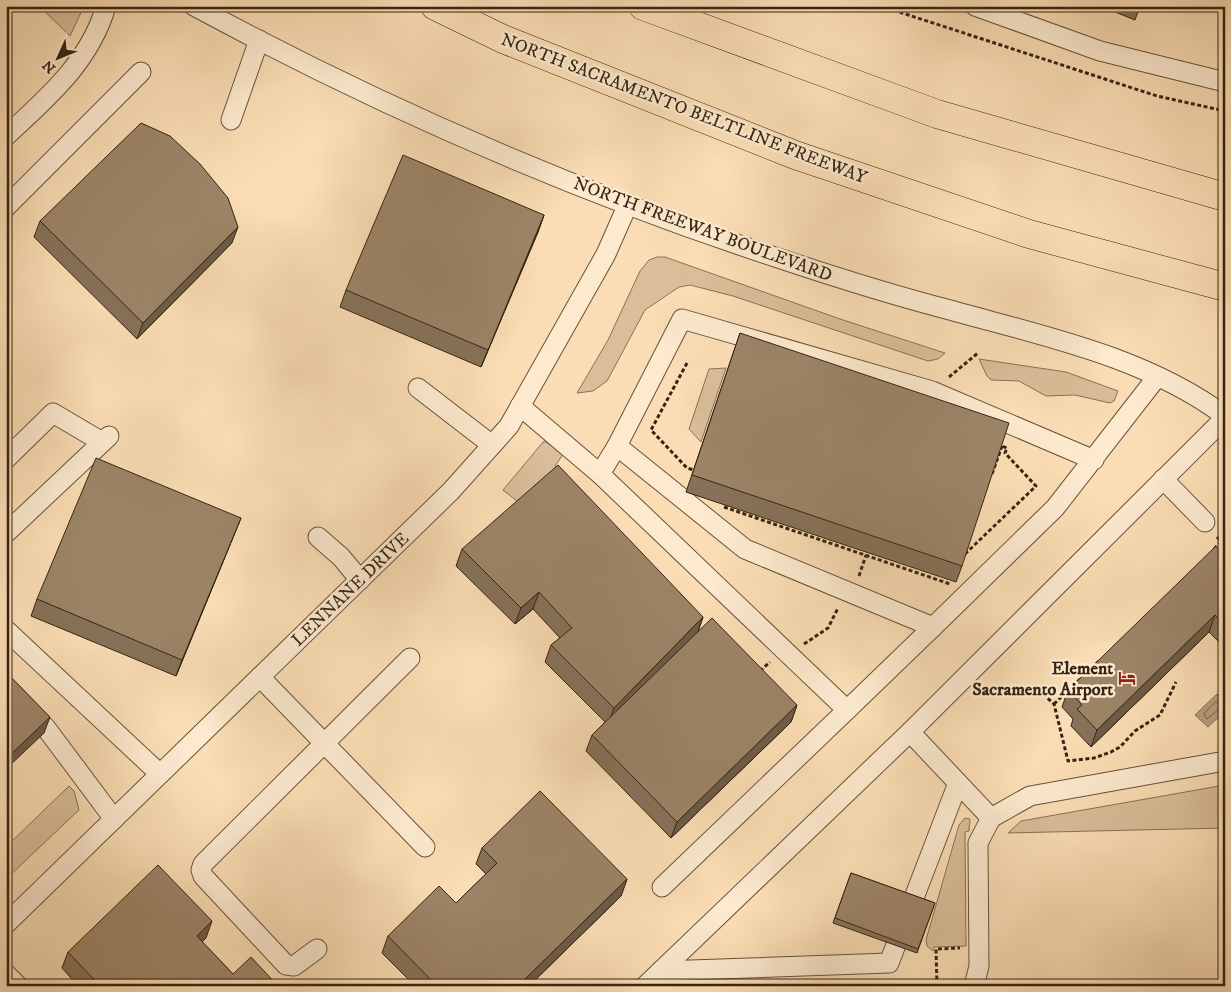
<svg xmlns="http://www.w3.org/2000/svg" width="1231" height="992" viewBox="0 0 1231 992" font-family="'IM FELL DW Pica',serif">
	<rect width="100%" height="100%" fill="#faddb4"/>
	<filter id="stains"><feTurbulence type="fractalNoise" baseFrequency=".004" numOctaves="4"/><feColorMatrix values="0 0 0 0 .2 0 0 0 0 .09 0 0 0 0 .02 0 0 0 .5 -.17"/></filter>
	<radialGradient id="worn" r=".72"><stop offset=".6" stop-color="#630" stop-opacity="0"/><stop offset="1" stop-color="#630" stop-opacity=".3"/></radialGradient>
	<g fill="#d9be99" stroke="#887156">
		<path d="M39,6H84L70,36Z"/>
		<path d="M657,257H665L840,319L945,353L938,359L928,361L733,296L690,285L679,287L645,310L607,381L593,391L577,393L608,340L640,271L649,260Z"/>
		<path d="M979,359L1066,372L1118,391L1114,401L1110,403L1075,395L1046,396L1019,381L991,380L987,376Z"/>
		<path d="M726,368L701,442L689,429L709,369Z"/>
		<path d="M544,441L564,453L555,466L597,509L517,501L503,490Z"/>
		<path d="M1225,785V828L1008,833L1021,821Z"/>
		<path d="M69,786L74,791L79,810L6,879V847Z"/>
		<path d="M965,818L970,819L969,831L965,832L966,946L934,947L933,951L927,946L926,940L959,825Z"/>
	</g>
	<path fill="#b79e7d" stroke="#836d53" d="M1217,694L1225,702V711L1208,727L1195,715Z"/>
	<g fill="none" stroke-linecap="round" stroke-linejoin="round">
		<path stroke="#766148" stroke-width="1" d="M1216,702L1221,704V707L1207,719L1204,714Z"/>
		<g stroke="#67523b" stroke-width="21">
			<g id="minor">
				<path d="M194,6C381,107 577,192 778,258C835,277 892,295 950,310C1043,336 1146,357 1225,416"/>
				<path d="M975,6L1100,51L1225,82"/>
				<path d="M231,120L259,40"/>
				<path d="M6,136C47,98 90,62 106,6"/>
				<path d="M6,207L141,72"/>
				<path d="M418,388L492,445"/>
				<path d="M520,406L600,474"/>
				<path d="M617,446L600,474L847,710L933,627"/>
				<path d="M6,459L53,413L102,442"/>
				<path d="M1094,460L932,391L682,319L617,446L745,549L933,627L1055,508L1157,377"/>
				<path d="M1163,479L1205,522"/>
				<path d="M6,533L109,436"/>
				<path d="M318,537L341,557L360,580"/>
				<path d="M6,630L160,774"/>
				<path d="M260,677L425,847"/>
				<path d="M6,687L46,728L114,819"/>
				<path d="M910,732L991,818"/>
				<path d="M662,887L847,710"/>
				<path d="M6,924L451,491L509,426L606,254L628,204"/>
				<path d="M317,949L294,966L286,965L203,876L201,870L203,864L410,658"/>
				<path d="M661,971L889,963L958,783"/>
				<path d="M6,974L18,986"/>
				<path d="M645,986L910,732L1225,418"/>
				<path d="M974,986L979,966L978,843L991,818L1030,796L1225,761"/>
			</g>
		</g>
		<g stroke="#362413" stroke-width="29">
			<g id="highway">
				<path d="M435,6L503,39L795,155L1029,234L1225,287"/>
				<path d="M643,6L937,114L1225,197"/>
			</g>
		</g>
		<g stroke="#362413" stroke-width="3" stroke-dasharray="4 2.5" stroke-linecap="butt">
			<path d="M881,6L1157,96L1225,111"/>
			<path d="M687,363L651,430L687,468L694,470"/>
			<path d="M949,377L978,353"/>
			<path d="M992,474L1002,446"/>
			<path d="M724,507L950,584"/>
			<path d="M1217,537L1225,546"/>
			<path d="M1214,549L1221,542"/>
			<path d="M965,554L1036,486L1005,453L1007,448L999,445"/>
			<path d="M859,576L866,555"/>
			<path d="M804,644L828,628L838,608"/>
			<path d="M760,671L770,662"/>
			<path d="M1043,694L1054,704L1068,761L1094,758L1111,752L1120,747L1135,731L1160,715L1176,682"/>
			<path d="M1054,704L1099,661"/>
			<path d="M937,986L936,949L960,948"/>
		</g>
		<use href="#minor" stroke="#fce9ce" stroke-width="19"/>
		<use href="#highway" stroke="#faddb4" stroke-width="28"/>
	</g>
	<g fill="#867259" stroke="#362413">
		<path d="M1100,6H1140L1135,20Z"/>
		<path d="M544,215L538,232L481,367L340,307L346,290Z"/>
		<path d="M40,221L232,243L137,339L34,237Z"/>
		<path d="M740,333L962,566L956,582L686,492Z"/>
		<path d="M234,535L176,676L31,616L37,599Z"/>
		<path d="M462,549L703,617L698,632L797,705L791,722L671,838L586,751L592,735L605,722L545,662L551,645L560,638L533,609L515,624L456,566Z"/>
		<path d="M1225,555V648L1209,632L1091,747L1071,726L1073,719L1062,707L1068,690Z"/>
		<path d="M482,848L627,879L621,896L529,986H415L382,953L388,936L456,903L486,874L476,864Z"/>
		<path d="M851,873L935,903L917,953L833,923Z"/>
		<path d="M206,938L202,942L233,974L278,986H78L62,968L68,952Z"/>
	</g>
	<g fill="#6d5c48" stroke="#362413">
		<path d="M544,215L538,232L481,367L488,350Z"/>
		<path d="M238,227L232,243L137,339L143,323Z"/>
		<path d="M241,518L234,535L176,676L182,660Z"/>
		<path d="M539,592L533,609L515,624L521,608Z"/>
		<path d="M1215,615L1209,632L1091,747L1097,730Z"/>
		<path d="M703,617L697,634L608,724L614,708Z"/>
		<path d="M797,705L791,722L671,838L677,822Z"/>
		<path d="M50,717L44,733L6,769V759Z"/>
		<path d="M627,879L621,896L529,986H518Z"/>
		<path d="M212,921L206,938L190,953L197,936Z"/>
	</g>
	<g fill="#9c8467" stroke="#362413">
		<path d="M1125,6H1140L1138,11Z"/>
		<path d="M141,123L170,136L200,164L228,198L238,227L143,323L40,221Z"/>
		<path d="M403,155L544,215L488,350L346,290Z"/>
		<path d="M740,333L1009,423L962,566L692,475Z"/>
		<path d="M96,458L241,518L182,660L37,599Z"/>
		<path d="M558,465L703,617L614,708L551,645L572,628L539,592L521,608L462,549Z"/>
		<path d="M1216,546L1225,555V625L1215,615L1097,730L1077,709L1082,705L1068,690Z"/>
		<path d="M712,618L797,705L677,822L592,735Z"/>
		<path d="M6,672L50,717L6,759Z"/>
		<path d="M540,791L627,879L518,986H437L388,936L439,886L456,903L497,863L482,848Z"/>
		<path d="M158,865L212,921L197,936L233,974L251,957L278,986H100L68,952Z"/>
		<path d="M851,873L935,903L918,949L835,918Z"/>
	</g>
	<defs>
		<g id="hotel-bare" transform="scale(1.35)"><path d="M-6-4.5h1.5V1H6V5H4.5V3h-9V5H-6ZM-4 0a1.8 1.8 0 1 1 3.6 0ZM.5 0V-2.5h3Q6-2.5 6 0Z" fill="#8f2418" stroke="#fce9ce" stroke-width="2.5" paint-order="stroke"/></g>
	</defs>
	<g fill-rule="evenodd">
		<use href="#hotel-bare" x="1127" y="678"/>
	</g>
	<g text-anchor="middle" stroke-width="5" stroke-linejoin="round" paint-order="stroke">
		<g font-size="18" fill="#362413" stroke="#fce9ce">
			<text transform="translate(684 108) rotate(21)" y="6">NORTH SACRAMENTO BELTLINE FREEWAY</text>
			<text transform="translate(703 229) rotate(20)" y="6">NORTH FREEWAY BOULEVARD</text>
			<text transform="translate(350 589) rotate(-44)" y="6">LENNANE DRIVE</text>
		</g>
		<g font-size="18" font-weight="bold" fill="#362413" stroke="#fce9ce" text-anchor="end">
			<text x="1113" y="674">Element<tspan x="1113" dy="21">Sacramento Airport</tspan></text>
		</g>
	</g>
	<rect width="1231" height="992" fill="none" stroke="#faddb4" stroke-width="25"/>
	<rect x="8" y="8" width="1216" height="977" fill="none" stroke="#362413" stroke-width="2.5"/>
	<rect x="12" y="12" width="1206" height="967" fill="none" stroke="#362413"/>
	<g transform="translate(58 58) rotate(226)" stroke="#fce9ce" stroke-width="4" paint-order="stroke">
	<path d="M0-4L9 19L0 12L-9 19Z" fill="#362413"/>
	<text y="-8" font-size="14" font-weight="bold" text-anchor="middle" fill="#362413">N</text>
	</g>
	<rect width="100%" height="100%" filter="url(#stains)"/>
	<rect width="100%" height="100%" fill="url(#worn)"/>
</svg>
